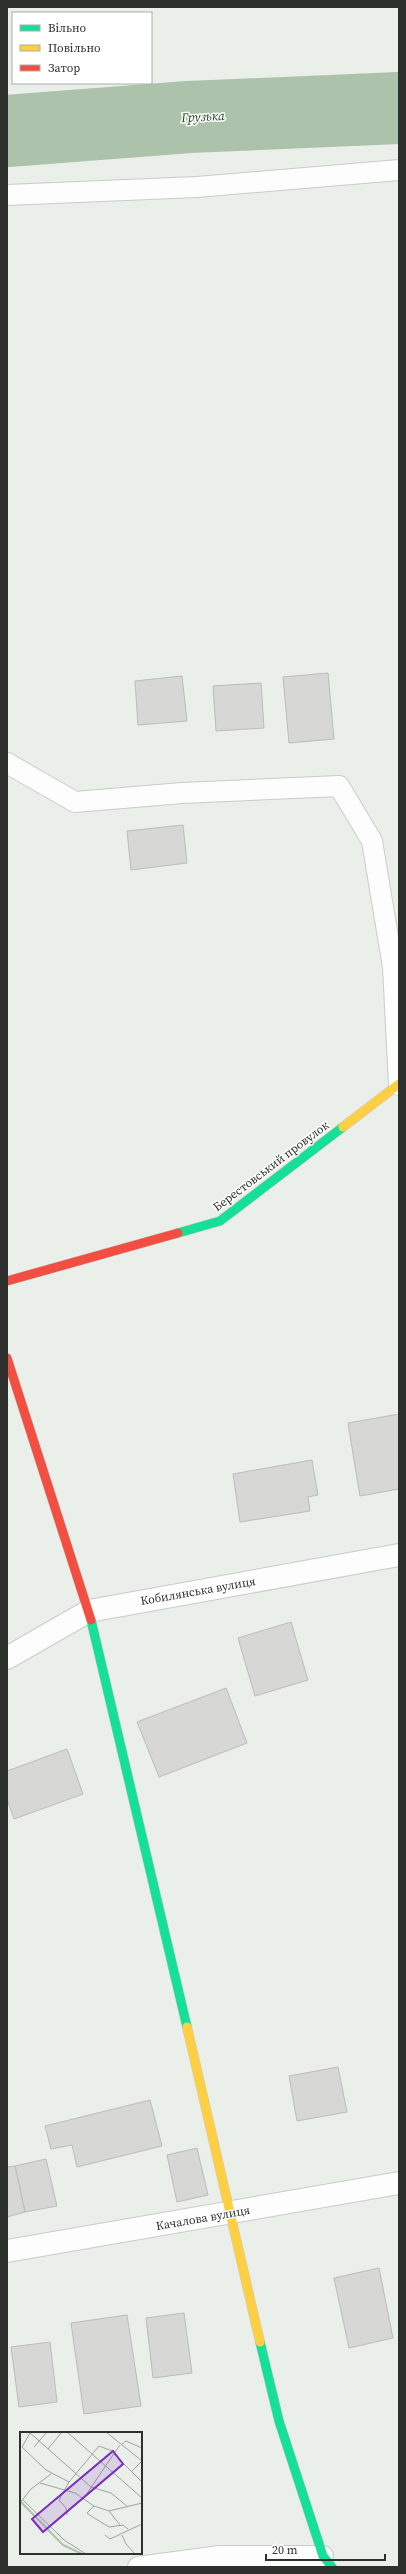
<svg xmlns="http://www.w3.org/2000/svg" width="406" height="2574" viewBox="0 0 406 2574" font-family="'Source Serif 4',serif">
	<rect width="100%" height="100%" fill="#eaefea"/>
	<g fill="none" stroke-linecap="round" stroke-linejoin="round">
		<path stroke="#adc2aa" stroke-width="72" d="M7,131L189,117L399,108"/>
	</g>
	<g fill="#d7d7d6" stroke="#bbbcbb">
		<path d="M328,673L334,739L289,743L283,677Z"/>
		<path d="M182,676L187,721L138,725L135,681Z"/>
		<path d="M261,683L264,728L216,731L213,686Z"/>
		<path d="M183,825L187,863L131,870L127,831Z"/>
		<path d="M399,1414V1489L360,1496L348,1423Z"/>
		<path d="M312,1460L318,1495L308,1497L310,1511L240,1522L233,1474Z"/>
		<path d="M291,1622L308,1680L255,1696L238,1638Z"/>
		<path d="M226,1688L247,1743L159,1777L137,1722Z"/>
		<path d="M67,1749L83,1794L14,1819L7,1799V1771Z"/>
		<path d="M338,2067L347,2112L297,2121L289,2076Z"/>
		<path d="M150,2100L162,2146L77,2167L72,2145L51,2149L45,2126Z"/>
		<path d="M197,2148L208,2195L177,2202L167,2155Z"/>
		<path d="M46,2159L57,2206L25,2212L15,2166Z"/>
		<path d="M15,2166L25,2212L7,2217V2167Z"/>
		<path d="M379,2268L393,2338L349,2348L334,2278Z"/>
		<path d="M184,2313L192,2373L153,2378L146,2318Z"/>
		<path d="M127,2315L141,2406L84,2414L71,2323Z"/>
		<path d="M50,2342L57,2402L19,2407L11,2347Z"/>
	</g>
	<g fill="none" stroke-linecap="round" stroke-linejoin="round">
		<g stroke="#c9ccc8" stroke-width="22">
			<g id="lane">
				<path d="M7,195L197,187L399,170"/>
				<path d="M7,763L75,802L182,793L339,786L372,841L393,967L399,1085"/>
				<path d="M138,2567L220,2556H323"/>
			</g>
		</g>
		<g stroke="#c9ccc8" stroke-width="24">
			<g id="street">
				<path d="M7,1658L89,1611L399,1555"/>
				<path d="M7,2251L399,2183"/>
			</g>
		</g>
		<g stroke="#c9ccc8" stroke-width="10">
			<g id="fast">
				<path d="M178,1233L220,1221L343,1127"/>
				<path d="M91,1620L187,2027"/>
				<path d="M260,2342L279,2421L323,2556L332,2567"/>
			</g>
		</g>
		<g stroke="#c9ccc8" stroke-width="10">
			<g id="slow">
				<path d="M343,1127L399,1084"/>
				<path d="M187,2027L260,2342"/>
			</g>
		</g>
		<g stroke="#c9ccc8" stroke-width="10">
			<g id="jam">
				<path d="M7,1281L178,1233"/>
				<path d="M7,1358L91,1620"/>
			</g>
		</g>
		<use href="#lane" stroke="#fcfdfc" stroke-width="20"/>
		<use href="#street" stroke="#fcfdfc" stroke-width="22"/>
		<use href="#fast" stroke="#16e098" stroke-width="9"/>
		<use href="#slow" stroke="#ffcf43" stroke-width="9"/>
		<use href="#jam" stroke="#f24e42" stroke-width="9"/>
	</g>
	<g text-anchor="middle" stroke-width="3" stroke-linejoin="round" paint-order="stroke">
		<g font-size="12" fill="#2d302c" stroke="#fff">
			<text transform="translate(271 1166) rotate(-37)" y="4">Берестовський провулок</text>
			<text transform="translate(198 1591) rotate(-10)" y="4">Кобилянська вулиця</text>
			<text transform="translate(203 2218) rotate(-10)" y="4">Качалова вулиця</text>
		</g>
		<g font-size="13" font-style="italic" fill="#163d12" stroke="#fff">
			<text transform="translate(203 116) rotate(-3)" y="5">Грузька</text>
		</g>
	</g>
	<g transform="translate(20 2432)">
		<rect width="122" height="122" fill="#eaefea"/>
		<path fill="none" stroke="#adc2aa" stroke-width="2" d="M0,69L43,113L62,122"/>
		<path fill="none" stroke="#9ea39e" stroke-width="1" d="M9,0L71,55L91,61L108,75M47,0L122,66M86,0L122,29M10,1L2,15L26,38L49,50M101,13L106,9L122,16M14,15L27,0M28,17L42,0M94,22L122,50M112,39L122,29M20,51L55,61L74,74L89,79L100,93M64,66L95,20M3,68L44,108L66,122M0,71L11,57L31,42M74,74L67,81L71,84L89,95L103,93L108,97M89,79L122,71M47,83L46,76L39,68L49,50L79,14L95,20L100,13M85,103L90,107L122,92M102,103L106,112L115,122"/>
		<path fill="#7b2cbf" fill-opacity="0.15" stroke="#7b2cbf" stroke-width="2" d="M93,19L103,32L23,100L12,87Z"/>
		<rect width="122" height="122" fill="none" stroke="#2d302c" stroke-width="2"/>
	</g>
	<rect width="406" height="2574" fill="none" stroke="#2d302c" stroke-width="16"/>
	<rect x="12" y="12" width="140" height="72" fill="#ffffff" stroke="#abacab"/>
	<rect x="20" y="25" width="20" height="6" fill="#16e098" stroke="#abacab"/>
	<text x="48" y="32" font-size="12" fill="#2d302c">Вільно</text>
	<rect x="20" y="45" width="20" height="6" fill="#ffcf43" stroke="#abacab"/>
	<text x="48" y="52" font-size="12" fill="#2d302c">Повільно</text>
	<rect x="20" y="65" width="20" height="6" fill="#f24e42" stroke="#abacab"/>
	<text x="48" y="72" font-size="12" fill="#2d302c">Затор</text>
	<path d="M266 2554v6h119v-6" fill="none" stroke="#2d302c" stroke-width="2"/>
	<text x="272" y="2554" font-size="12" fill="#2d302c" stroke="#ffffff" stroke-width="3" paint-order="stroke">20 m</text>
</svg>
